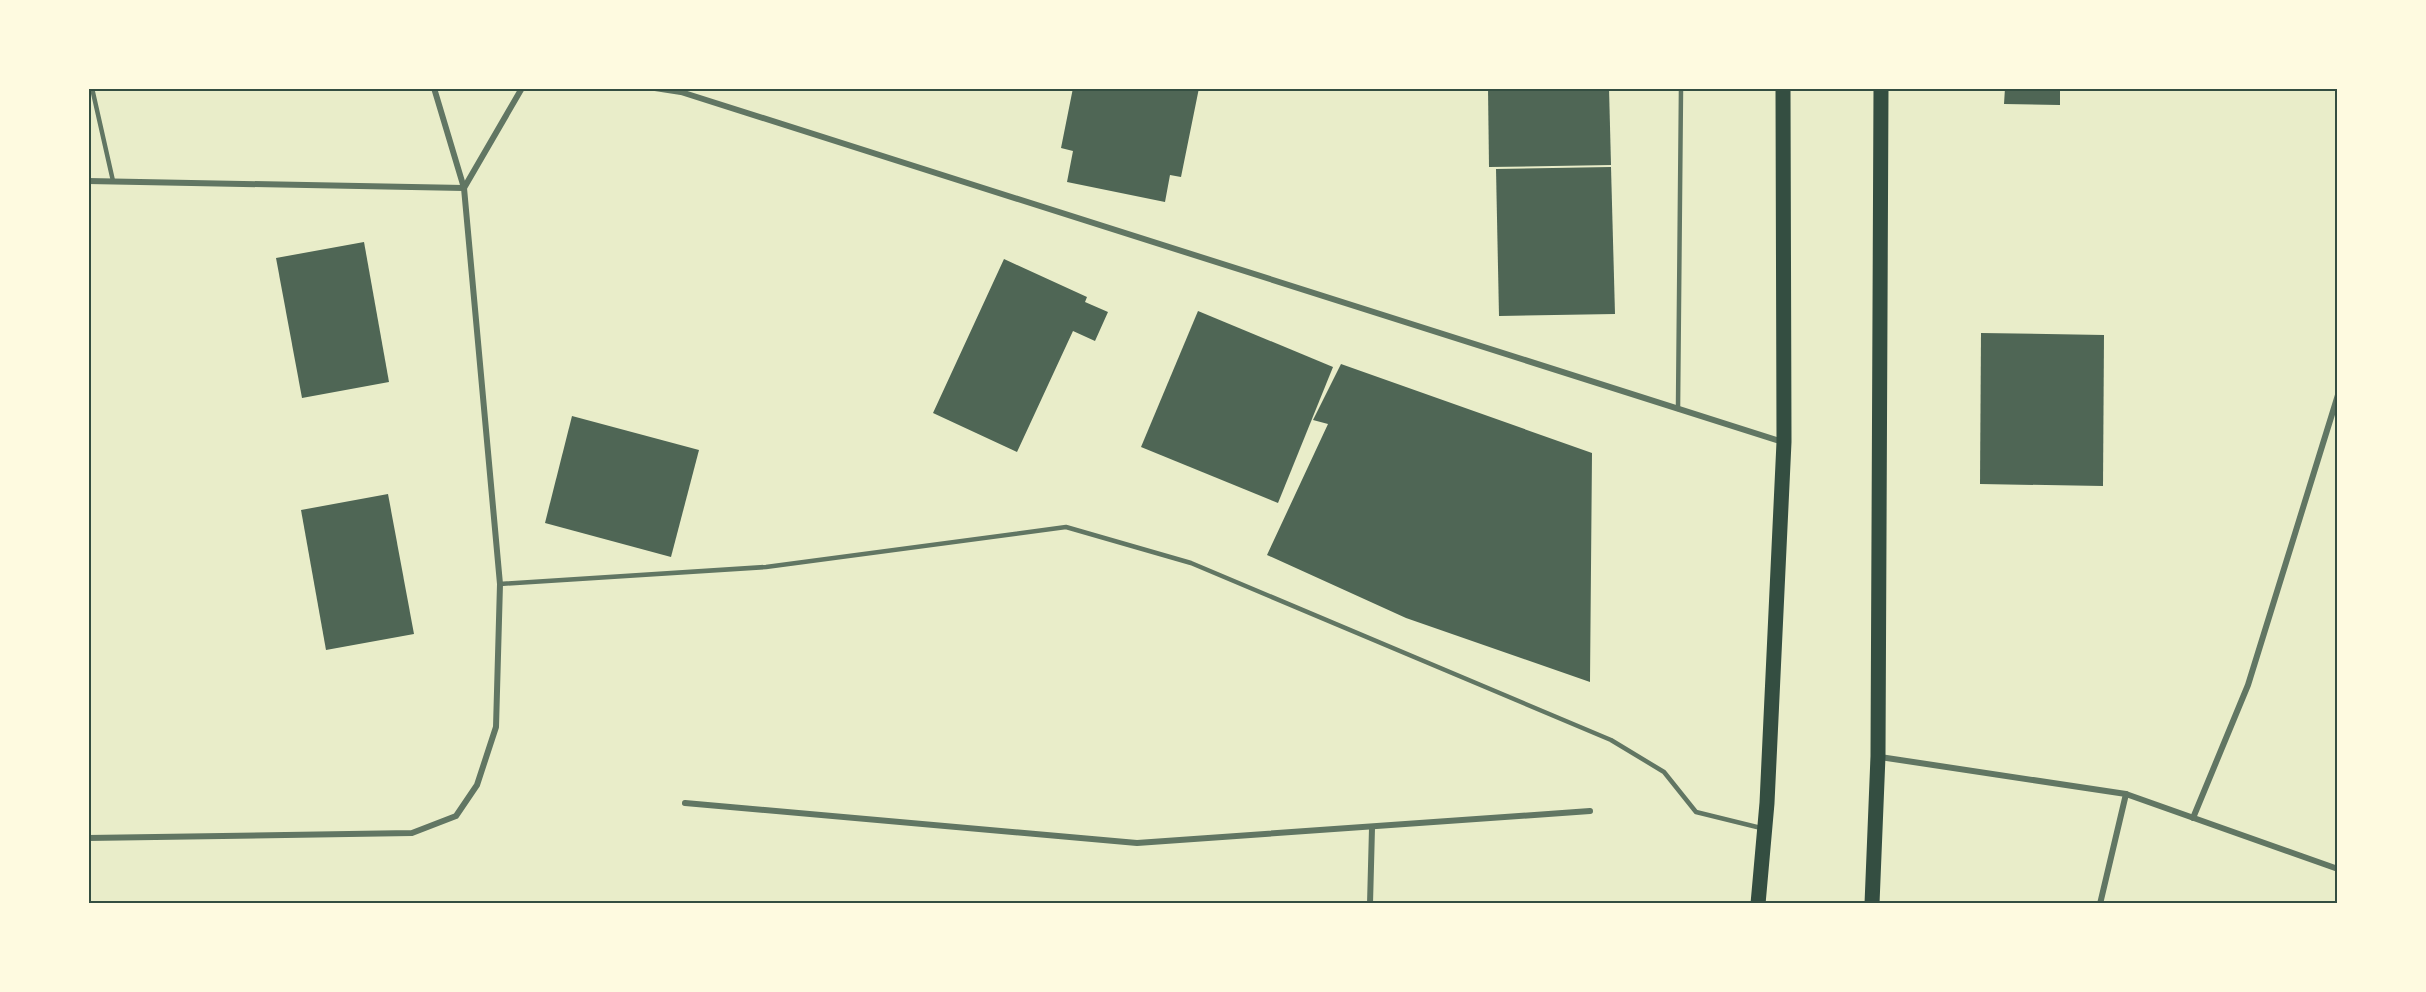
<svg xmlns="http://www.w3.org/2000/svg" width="2426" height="992" viewBox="0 0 2426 992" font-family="Cabin,sans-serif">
	<rect width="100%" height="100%" fill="#e9edc9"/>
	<g fill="#4f6655">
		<path d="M1073,88H1199L1181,177L1170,175L1165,202L1067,182L1073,151L1061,148Z"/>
		<path d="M1488,88H1609L1611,165L1489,167Z"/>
		<path d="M2005,88H2060V105L2004,104Z"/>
		<path d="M1611,167L1615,314L1499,316L1496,169Z"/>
		<path d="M364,242L389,382L302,398L276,258Z"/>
		<path d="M1004,259L1087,297L1085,302L1108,312L1095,341L1073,331L1017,452L933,413Z"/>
		<path d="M1198,311L1333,367L1278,503L1141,447Z"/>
		<path d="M1981,333L2104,335L2103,486L1980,484Z"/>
		<path d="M1341,364L1592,453L1590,682L1406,618L1267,555L1328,424L1313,420Z"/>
		<path d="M572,416L699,450L671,557L545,523Z"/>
		<path d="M388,494L414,634L326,650L301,510Z"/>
	</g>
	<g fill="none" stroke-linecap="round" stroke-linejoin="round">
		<g stroke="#617663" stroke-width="4.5">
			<path d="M92,88L113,181"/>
			<path d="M1678,409L1681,88"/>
			<path d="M500,584L766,567L1066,527L1191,563L1611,740L1664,772L1696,812L1761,828"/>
		</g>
		<g stroke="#617663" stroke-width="6">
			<path d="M655,88L681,92L1783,442"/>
			<path d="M88,181L464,188"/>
			<path d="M464,188L522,88"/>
			<path d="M1880,757L2126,794L2338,869"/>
			<path d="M685,803L1137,843L1590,811"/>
			<path d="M2193,818L2248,685L2338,395"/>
			<path d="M88,838L412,833L456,816L477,785L496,727L500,584L464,188L434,88"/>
			<path d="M1370,904L1372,828"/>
			<path d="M2100,904L2126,794"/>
		</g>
		<g stroke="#344e41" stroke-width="15">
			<path d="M1758,904L1767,803L1784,442L1783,88"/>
			<path d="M1872,904L1878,756L1881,88"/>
		</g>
	</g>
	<rect width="2426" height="992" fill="none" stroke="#fefae0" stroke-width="180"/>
	<rect x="90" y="90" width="2246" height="812" fill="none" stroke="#344e41" stroke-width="2"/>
</svg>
